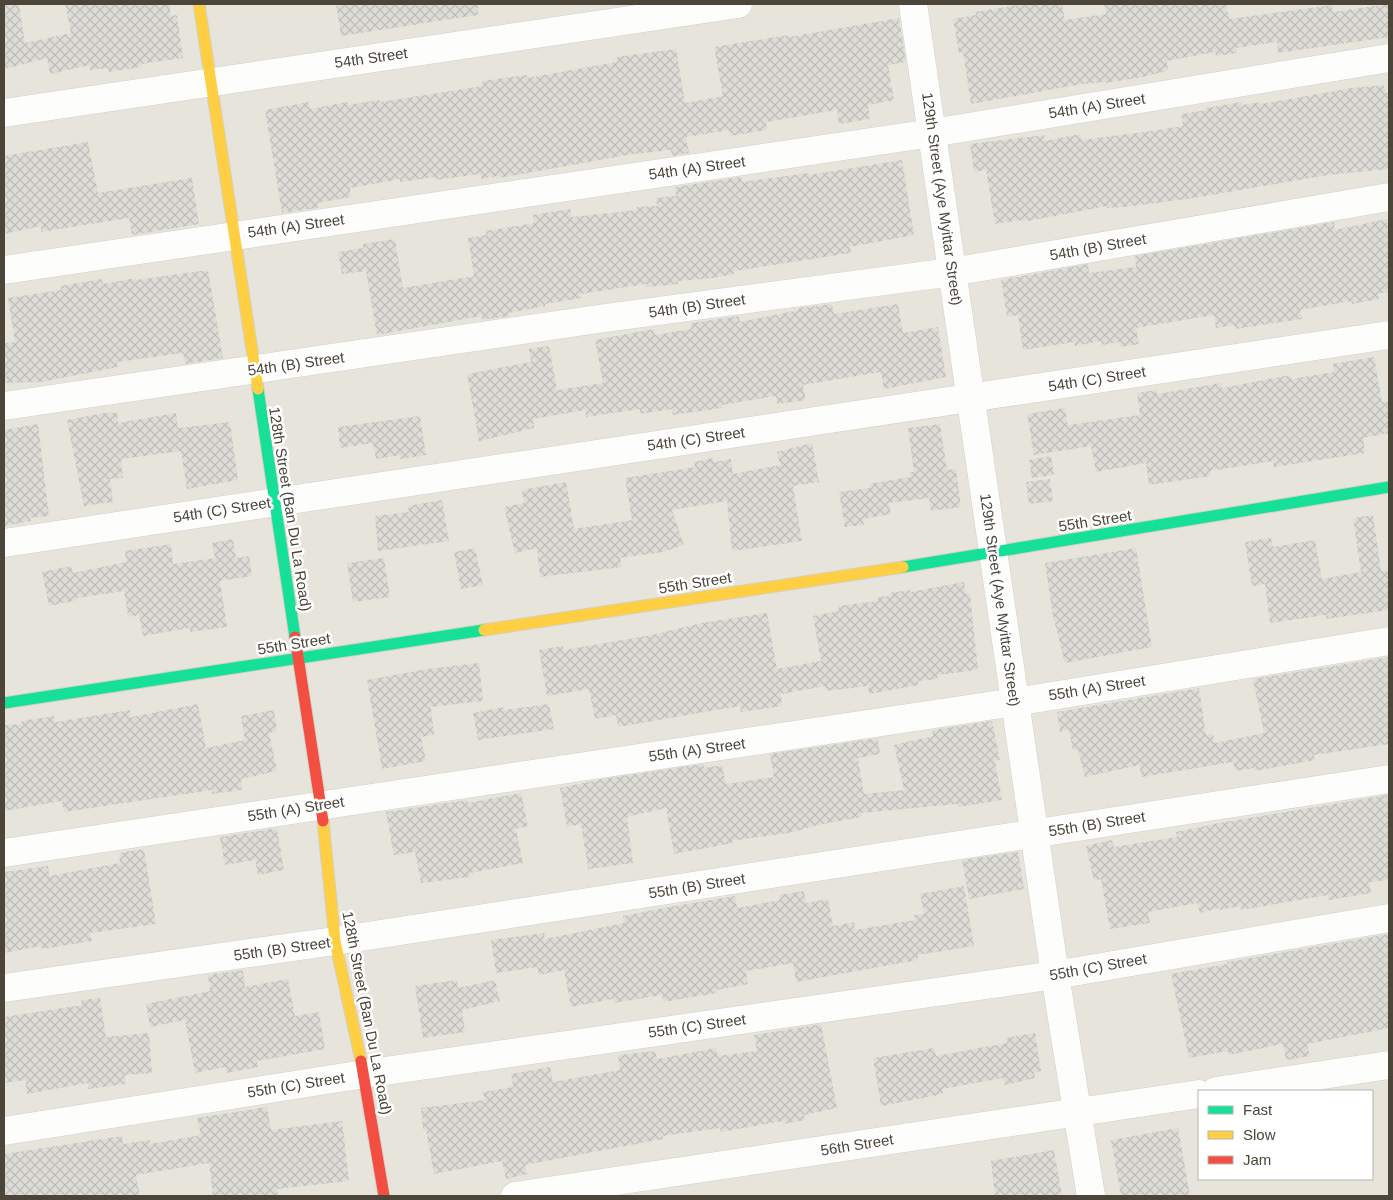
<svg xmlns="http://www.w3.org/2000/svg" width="1393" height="1200" viewBox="0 0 1393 1200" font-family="Helvetica,sans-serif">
	<defs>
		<pattern id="building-cross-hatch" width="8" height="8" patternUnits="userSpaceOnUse" patternTransform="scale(1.25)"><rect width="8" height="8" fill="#dddcd6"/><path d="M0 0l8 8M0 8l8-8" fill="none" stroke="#bfbeb8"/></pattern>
	</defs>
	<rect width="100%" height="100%" fill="#f3f3ee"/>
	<path fill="#e7e5db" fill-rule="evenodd" d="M4,4H1389V1196H4ZM1199,1091H1372V1179H1199Z"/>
	<g fill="url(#building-cross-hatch)">
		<path d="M4,4H19L25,43L71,33L65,4H169L171,16L177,15L183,58L141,64V67L109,72L108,68L90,70V65L50,74L47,58L4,69Z"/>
		<path d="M336,4H478V15L341,36Z"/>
		<path d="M1024,4H1062L1065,20L1106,14L1104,4H1226L1229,19L1332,5L1333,12L1389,4V37L1278,53L1277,42L1236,48L1237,53L1216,56L1215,52L1167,61L1168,71L1138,78L1105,83V82L1082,84L971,104L963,52L959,53L953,19L976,15L975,12Z"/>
		<path d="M899,18L906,62L888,65L894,100L868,105L870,119L839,124L837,110L766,122L767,130L730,136L729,130L686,137L689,153L672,156L671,150L633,154L499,178L498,176L481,179L480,174L435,180V177L400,182V179L350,188L351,197L317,203L318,208L282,213L265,110L309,102L310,109L347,102L348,105L379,100L380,102L483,86L482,81L527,75V78L617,62V57L676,49L685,103L723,96L714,47L789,35V37Z"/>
		<path d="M1384,85L1385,93L1389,92V169L1328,175L1194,198L1125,207L1107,208V206L1023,222L1022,220L995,224L986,170L974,172L970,144L1044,135L1045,141L1080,134L1081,140L1144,132L1183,126L1181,114L1207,110L1206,108L1242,102V105L1261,102V104L1352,88Z"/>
		<path d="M88,142L98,193L192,178L199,224L132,235L129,218L41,232V226L4,234V156Z"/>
		<path d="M902,160L914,235L850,247L851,253L734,271V274L713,278L678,281V284L647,287L646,284L581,294L582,298L545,304V306L509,313L510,316L482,320L481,316L377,335L366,271L342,274L338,252L363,248V244L395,239L403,288L474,276L468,238L486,235V231L534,223L533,215L570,209L572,217L637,210V207L657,206L656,198L676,196L675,187L741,177L742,182L809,173V175Z"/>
		<path d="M1387,219L1389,234V292L1378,294L1379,299L1352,304L1351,301L1300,310L1302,319L1235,329V325L1216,328L1214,315L1136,328L1139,344L1120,347L1119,342L1102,345L1101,341L1075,346L1074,342L1023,350L1018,315L1007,317L1001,280L1088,264L1089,273L1136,267L1135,256L1334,222L1335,230Z"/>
		<path d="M208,270L223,358L185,364L183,353L117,362L118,367L41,382L4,383V343L15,342L8,298L61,290L60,286L102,279L103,284L136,278V280Z"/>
		<path d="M832,304L834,314L898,304L903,333L938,327L946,377L884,389L881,372L803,385L806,400L777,404L776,396L722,405V408L673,415L672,409L640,414V409L586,417L585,410L533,419L534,428L479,441L467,374L531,362L529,349L549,346L557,390L603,383L595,340L654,329L655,335L691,329V323L739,316L740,322L799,310V308Z"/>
		<path d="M1374,357L1382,402L1389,401V433L1363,438L1365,453L1274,467L1273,461L1210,471L1211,476L1149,485L1146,463L1096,472L1091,446L1034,455L1027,414L1065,408L1068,425L1140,415L1137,393L1157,390V394L1221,383L1222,388L1290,375L1291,379L1334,372L1333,364Z"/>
		<path d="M104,413H117L118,423L176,413L178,428L230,422L238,480L187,489L181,451L121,459L123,478L110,479L113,502L84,506L67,420Z"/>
		<path d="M420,416L426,455L400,459V455L376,459L373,443L340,448L338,427Z"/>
		<path d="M38,424L49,516L30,518L31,521L4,526V430Z"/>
		<path d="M940,424L947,470L956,469L961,507L931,511L929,498L889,503L891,514L863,519L864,525L845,527L839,492L870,488L869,484L910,477V472H914L908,428Z"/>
		<path d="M812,443L819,482L793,486L802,541L732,551L727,501L672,510L684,545L663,552L620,558L622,567L540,577L537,548L515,553L504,507L524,503L522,490L566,482L574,529L632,520L625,478L695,467L694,462L713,458L714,462L731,459L733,474L780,465L777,452Z"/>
		<path d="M1051,456L1054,475L1032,478L1029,460Z"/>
		<path d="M1050,479L1053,501L1029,504L1026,482Z"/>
		<path d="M442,500L449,541L378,551L375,516L409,512L408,506Z"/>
		<path d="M1373,515L1381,571L1389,570V610L1326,619V615L1270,623L1265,584L1252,586L1245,542L1271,538L1273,547L1315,540L1322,579L1361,572L1353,518Z"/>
		<path d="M233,539L236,558L249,556L252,576L220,581L227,627L190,632V628L143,636L139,615L128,617L124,591L77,598L78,600L49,606L42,572L71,566L73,573L126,562L125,551L171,544L173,564L215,558L212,543Z"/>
		<path d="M475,548L483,585L461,589L454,552Z"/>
		<path d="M1136,548L1152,647L1065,663L1053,616L1045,563Z"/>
		<path d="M384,558L390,597L353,602L347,563Z"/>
		<path d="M964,582L966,594L970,593L978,670L937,675L938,679L918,681L919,685L869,694L868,686L826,691L825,686L781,694L782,706L741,712L740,706L618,727L616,715L595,719L589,689L547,696L539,650L563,646L564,650L652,635L701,623L767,613L777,669L821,661L813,616L839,611L838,606L878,601V597L890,596L889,593L910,590V592Z"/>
		<path d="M1389,657V744L1314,755L1315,760L1255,771L1254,768L1235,771L1233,762L1142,777L1139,765L1085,777L1078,750L1073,751L1069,730L1060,732L1057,712L1199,688L1206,735L1213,734L1215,743L1264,733L1253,679Z"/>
		<path d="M479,663L483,701L431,707L434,735L421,737L426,761L382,769L367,680L427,669Z"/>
		<path d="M198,704L206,748L245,740L241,716L274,710L277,731L269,733L277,771L241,779L242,790L212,794V790L64,812L62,801L4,811V725L22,724L21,721L54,716L55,722L130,710L131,717Z"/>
		<path d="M549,704L554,729L478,740L473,713L504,707V710Z"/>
		<path d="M992,721L1000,760L995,761L1002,800L958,807L957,804L861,813L862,817L817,825L794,832L732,841L733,843L674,854L666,808L627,817L633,863L588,869L581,824L567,827L560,788L602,779L703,764L704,768L722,765L726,784L774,777L770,754L878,738L880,754L858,758L864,794L904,790L894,745L933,736L932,730Z"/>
		<path d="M521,793L528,826L516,829L523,863L470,873V877L421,883L415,852L394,855L386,812L467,800L468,803Z"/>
		<path d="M1387,795L1389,807V880L1369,882L1371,893L1329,900L1328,895L1241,910L1240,906L1220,910L1219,908L1200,913L1197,903L1148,912L1150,923L1110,929L1101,879L1094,881L1086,846L1112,840L1114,847L1177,837L1176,832L1219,823Z"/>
		<path d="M277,828L284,870L258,875L255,860L225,865L220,837Z"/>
		<path d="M144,849L156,924L90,933L92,941L42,949L41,946L4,953V872L48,866L49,876L120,863L119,853Z"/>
		<path d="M1018,852L1024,889L969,899L962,860Z"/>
		<path d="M964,886L974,946L918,955V960L796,982L793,963L746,971L748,984L717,990V993L663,1002L662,995L614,1003L613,999L571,1007L564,970L539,975L537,967L496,973L491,940L544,933L545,939L624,923L623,916L669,907L735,896L737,908L780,900L779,895L804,891L806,903L828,899L833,926L854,922L855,930L915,920L914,915L924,914L920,894Z"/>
		<path d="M1389,934V1028L1307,1044L1310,1056L1286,1060L1283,1044L1228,1055V1051L1189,1058L1171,974L1227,964V962Z"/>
		<path d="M243,970L245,987L288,979L295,1016L319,1012L325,1049L257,1061L258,1067L227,1073L225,1067L195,1073L185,1020L150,1027L146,1004L210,991L208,975Z"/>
		<path d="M457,980L458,988L495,980L500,1001L462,1010L465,1032L423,1038L415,986Z"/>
		<path d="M100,998L106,1037L149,1033L152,1073L125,1075L126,1084L88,1089V1083L27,1094L25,1080L4,1083V1017L82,1005L81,1000Z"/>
		<path d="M821,1024L837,1108L804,1115L805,1120L784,1124L783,1121L721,1132L720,1128L663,1136V1139L525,1165L527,1174L506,1179L502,1161L434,1174L426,1130H423L421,1108L485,1100L483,1092L513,1087L511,1074L550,1067L553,1082L620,1070L618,1055L655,1051L657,1059L716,1048L718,1056L757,1051L754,1035Z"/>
		<path d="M1035,1033L1041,1071L1034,1073L1035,1078L1005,1085L1003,1078L942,1089L943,1094L881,1106L873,1058L934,1048L936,1056L1007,1043L1006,1038Z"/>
		<path d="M267,1107L271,1130L342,1121L349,1181L277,1189L278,1196H213L209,1163L136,1175L140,1196H4V1154L122,1136L123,1144L150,1140V1144L201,1135L197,1118Z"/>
		<path d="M1178,1128L1190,1196H1121L1111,1140Z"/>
		<path d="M1054,1150L1062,1196H995L991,1161Z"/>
	</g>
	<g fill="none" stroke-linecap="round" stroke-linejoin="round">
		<g stroke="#d1d0cb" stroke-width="29">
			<g id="street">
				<path d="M913,4L1055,975L1091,1196"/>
				<path d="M4,113L738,4"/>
				<path d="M4,270L932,133L1389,58"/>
				<path d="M4,406L598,319L952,272L1389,197"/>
				<path d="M4,543L1389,335"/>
				<path d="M4,853L1015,702L1389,641"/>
				<path d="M4,988L335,941L1389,779"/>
				<path d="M1216,1091L1389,1065"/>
				<path d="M4,1131L364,1074L1055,975L1389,918"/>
				<path d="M515,1196L1199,1094"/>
			</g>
		</g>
		<g stroke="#d3d1c5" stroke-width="13">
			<g id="fast">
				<path d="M258,389L295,637"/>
				<path d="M903,567L1389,487"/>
				<path d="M4,703L484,630"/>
			</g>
		</g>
		<g stroke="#d3d1c5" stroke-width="13">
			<g id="slow">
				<path d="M199,4L258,389"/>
				<path d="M484,630L903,567"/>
				<path d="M323,821L335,941L361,1061"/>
			</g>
		</g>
		<g stroke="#d3d1c5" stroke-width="13">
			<g id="jam">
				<path d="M295,637L323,821"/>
				<path d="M361,1061L384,1196"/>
			</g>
		</g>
		<use href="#street" stroke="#fdfdfc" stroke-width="28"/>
		<use href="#fast" stroke="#16e098" stroke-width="11"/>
		<use href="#slow" stroke="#ffcf43" stroke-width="11"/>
		<use href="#jam" stroke="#f24e42" stroke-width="11"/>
	</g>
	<g text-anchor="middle" stroke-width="5" stroke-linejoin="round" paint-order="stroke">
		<g font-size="15" fill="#4b4639" stroke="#fff">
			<text transform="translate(371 58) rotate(-8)" y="5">54th Street</text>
			<text transform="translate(1097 106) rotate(-9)" y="5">54th (A) Street</text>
			<text transform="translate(697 168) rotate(-8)" y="5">54th (A) Street</text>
			<text transform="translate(942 199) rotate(82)" y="5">129th Street (Aye Myittar Street)</text>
			<text transform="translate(296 226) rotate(-8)" y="5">54th (A) Street</text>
			<text transform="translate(1098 247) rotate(-10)" y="5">54th (B) Street</text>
			<text transform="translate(697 306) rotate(-8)" y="5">54th (B) Street</text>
			<text transform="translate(296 364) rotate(-8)" y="5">54th (B) Street</text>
			<text transform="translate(1097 379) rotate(-9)" y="5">54th (C) Street</text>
			<text transform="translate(696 439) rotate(-8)" y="5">54th (C) Street</text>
			<text transform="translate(290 509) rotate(81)" y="5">128th Street (Ban Du La Road)</text>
			<text transform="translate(222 510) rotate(-9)" y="5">54th (C) Street</text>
			<text transform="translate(1095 521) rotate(-9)" y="5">55th Street</text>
			<text transform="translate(695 583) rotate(-9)" y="5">55th Street</text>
			<text transform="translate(1000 600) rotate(82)" y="5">129th Street (Aye Myittar Street)</text>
			<text transform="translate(294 644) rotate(-9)" y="5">55th Street</text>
			<text transform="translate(1097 688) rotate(-9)" y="5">55th (A) Street</text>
			<text transform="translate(697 750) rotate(-8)" y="5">55th (A) Street</text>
			<text transform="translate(296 809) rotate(-9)" y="5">55th (A) Street</text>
			<text transform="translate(1097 824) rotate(-9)" y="5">55th (B) Street</text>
			<text transform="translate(697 886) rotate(-9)" y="5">55th (B) Street</text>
			<text transform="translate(282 949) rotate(-8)" y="5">55th (B) Street</text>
			<text transform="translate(1098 967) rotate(-10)" y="5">55th (C) Street</text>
			<text transform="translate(367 1013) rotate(79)" y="5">128th Street (Ban Du La Road)</text>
			<text transform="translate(697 1026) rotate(-8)" y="5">55th (C) Street</text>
			<text transform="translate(296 1085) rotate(-9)" y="5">55th (C) Street</text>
			<text transform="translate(857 1145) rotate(-9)" y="5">56th Street</text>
		</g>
	</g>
	<rect width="1393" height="1200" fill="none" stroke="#4b4639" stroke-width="10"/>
	<rect x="1198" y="1090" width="175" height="90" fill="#ffffff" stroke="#b7b5b0"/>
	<rect x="1208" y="1106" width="25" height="8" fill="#16e098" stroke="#b7b5b0"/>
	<text x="1243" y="1115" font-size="15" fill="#4b4639">Fast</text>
	<rect x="1208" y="1131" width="25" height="8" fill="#ffcf43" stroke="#b7b5b0"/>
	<text x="1243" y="1140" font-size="15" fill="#4b4639">Slow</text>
	<rect x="1208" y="1156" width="25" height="8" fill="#f24e42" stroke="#b7b5b0"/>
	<text x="1243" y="1165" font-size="15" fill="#4b4639">Jam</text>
</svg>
